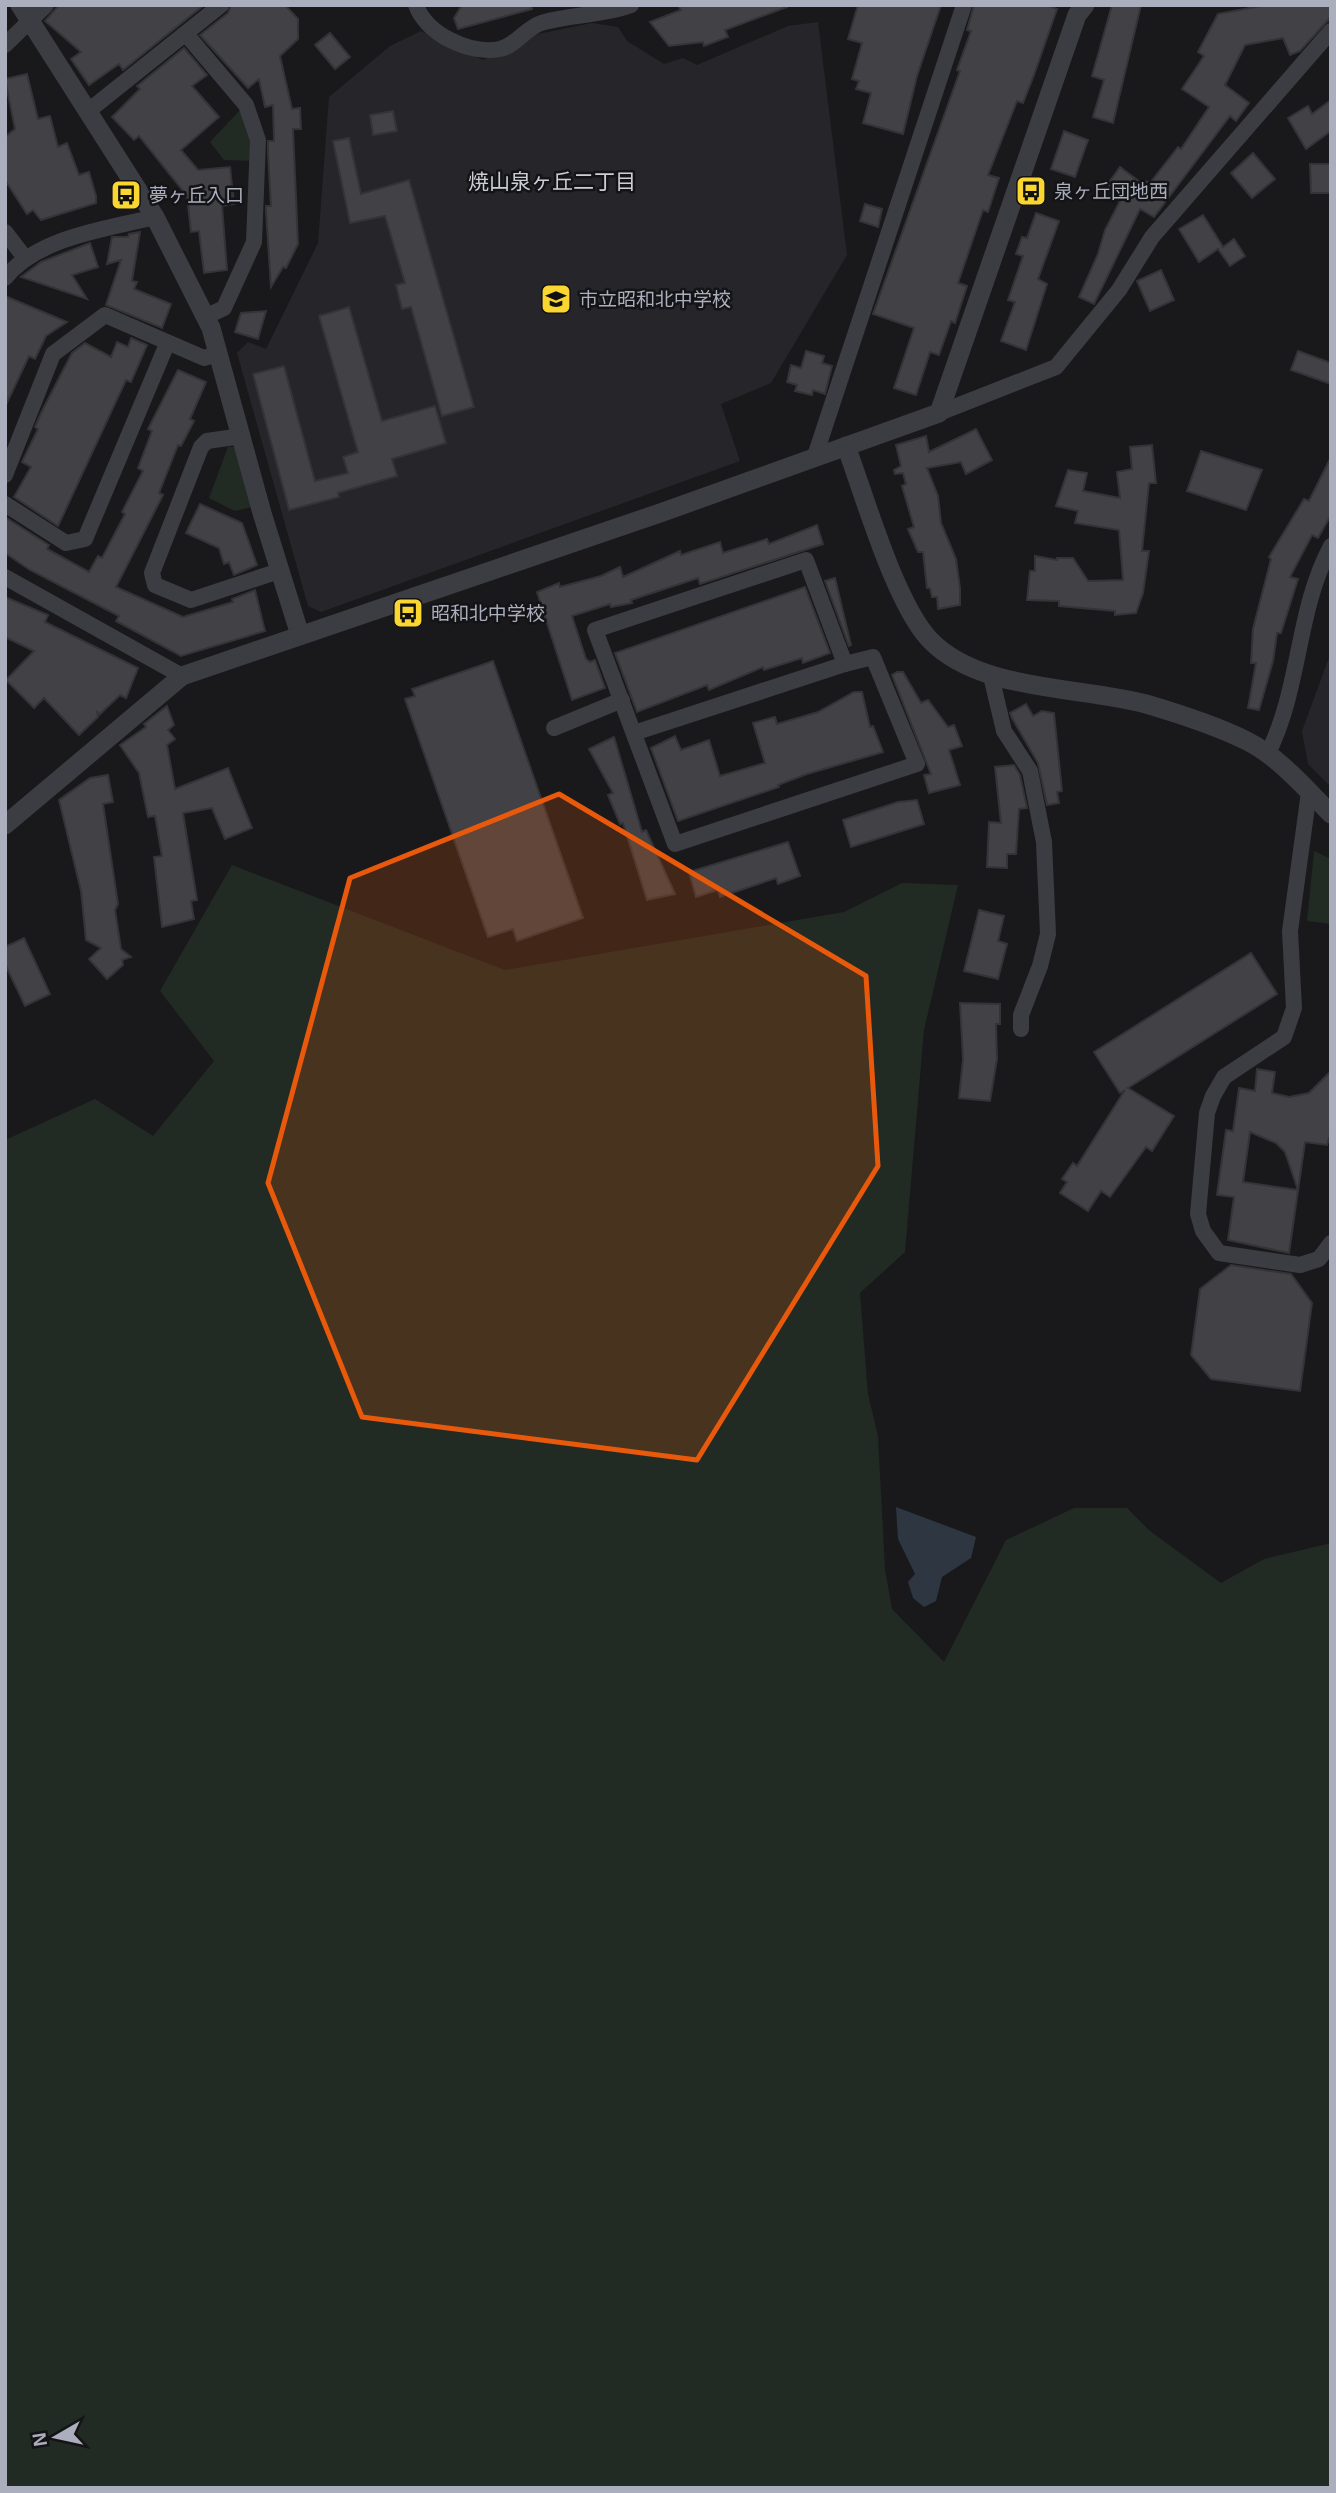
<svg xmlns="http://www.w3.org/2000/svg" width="1336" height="2493" viewBox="0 0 1336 2493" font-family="Helvetica,'Noto Sans JP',sans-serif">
	<rect width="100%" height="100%" fill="#19191c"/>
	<g fill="#262529">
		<path d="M818,22L847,255L771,383L721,404L740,461L321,612L308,606L237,353L248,342L266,349L318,243L329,97L390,46L421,31L483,60L533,35L592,23L618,27L627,41L664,64L683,58L697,65L788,26Z"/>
		<path d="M1331,652V787L1308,764L1302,731Z"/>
	</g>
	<g fill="#212a23">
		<path d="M242,108L253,139V161L224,160L210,142Z"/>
		<path d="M228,447H242L256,506L235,511L209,498Z"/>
		<path d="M1314,851L1331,859V924L1307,921Z"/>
		<path d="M232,865L505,970L844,912L902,883L958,885L924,1030L905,1252L860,1293L868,1394L878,1436L885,1569L892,1609L944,1662L1006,1540L1074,1508H1127L1150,1531L1221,1583L1264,1559L1331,1543V2488H5V1140L95,1099L153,1136L214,1061L160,991Z"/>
	</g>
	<path fill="#2e3641" d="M896,1507L976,1537L971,1558L942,1577L936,1601L924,1607L913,1598L908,1582L915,1574L898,1539Z"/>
	<g fill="#414146" stroke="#343338" stroke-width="2" fill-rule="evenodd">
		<path d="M59,5H204L123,70L119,64L89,85L71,59L81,52L45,21Z"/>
		<path d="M231,5H285L298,19V39L280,56L292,109L300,108L301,129H293L298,244L286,268L283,267L271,287L266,211V206H271L268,153V141H274L273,105L265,107L259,79L248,88L200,35L228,13Z"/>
		<path d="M462,5H531L532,9L458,29L454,18Z"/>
		<path d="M678,5H787V7L725,30L728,37L704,46L703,42L669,46L650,22L681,10Z"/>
		<path d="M858,5H941L917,76L903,134L863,123L871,93L856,89L859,81L852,79L862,43L848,39Z"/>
		<path d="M974,5H1047L1057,9L1034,75L1023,103L1017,101L988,175L999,178L988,212L983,210L958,283L967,286L955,323L951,321L939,355L930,352L916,395L894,388L914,328L873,314L960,71L957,70L971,31L967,30Z"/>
		<path d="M1112,5H1141L1113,123L1093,117L1104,80L1092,76Z"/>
		<path d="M1266,5H1331V17L1300,51L1290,55L1283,38L1245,45L1225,85L1249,103L1236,121L1230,116L1154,217L1140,209L1094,304L1079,297L1098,254L1105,230L1121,199L1105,188L1120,167L1144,185L1146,181L1150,183L1178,147L1181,149L1209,107L1182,89L1204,56L1198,52L1218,14Z"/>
		<path d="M330,33L350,57L335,69L315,45Z"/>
		<path d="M184,48L207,75L192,86L219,117L181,150L198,170L230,167L234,204L222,206L227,270L204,273L199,231L191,232L187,196L139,136L134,140L112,117L140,89L137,86Z"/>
		<path d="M27,74L38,119L50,116L58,147L67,143L79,175L89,172L96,196V203L41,220L33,210L27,214L5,180V137L15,129L5,79Z"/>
		<path d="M1331,100V131L1306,149L1288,118L1308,106L1312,114Z"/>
		<path d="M393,111L397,131L373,135L370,115Z"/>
		<path d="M1064,131L1088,140L1075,177L1051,169Z"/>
		<path d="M349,138L361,194L409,180L474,407L442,416L411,307L402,309L396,285L405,283L385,216L350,223L333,141Z"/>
		<path d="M1253,153L1275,179L1252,198L1231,173Z"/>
		<path d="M1310,164H1331V193H1311Z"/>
		<path d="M865,204L882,209L878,227L860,221Z"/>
		<path d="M1036,213L1059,221L1038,279L1047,284L1026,350L1001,341L1015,302L1008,300L1023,256L1016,254L1022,237L1027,238Z"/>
		<path d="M1203,215L1223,247L1234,239L1245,256L1230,266L1218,249L1199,262L1179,229Z"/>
		<path d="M140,232L132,281L137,282L134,289L171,304L162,328L106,305L121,260L107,264L112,237H128L129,234Z"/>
		<path d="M90,243L98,267L72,275L87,299L21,277L41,262Z"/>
		<path d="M1161,270L1174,300L1150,311L1137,281Z"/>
		<path d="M5,296L67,322L46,336L35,359L29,356L5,407Z"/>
		<path d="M349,307L382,421L435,406L446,443L392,459L397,476L338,493L339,497L289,510L253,374L284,366L315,481L348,473L343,457L358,452L319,316Z"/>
		<path d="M266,311L258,339L235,332L241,313Z"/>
		<path d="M131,338L147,345L131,382L126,380L58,526L14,497L31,467L22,462L38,429L35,427L42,411L72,353L85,343L111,357L117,342L128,347Z"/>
		<path d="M806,351L824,356L822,363L832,366L825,394L813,390L812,395L795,391L797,385L787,382L791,365L801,368Z"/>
		<path d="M1298,351L1331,363V384L1291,370Z"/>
		<path d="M178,370L206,382L190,419L194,421L181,446L178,445L159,493L163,495L116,587L183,617L233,602L232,599L255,590L265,631L181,656L116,621L119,616L30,570L5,553V517L49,545L47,549L89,572L98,556L102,558L125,514L122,512L143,471L138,468L152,431L148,429Z"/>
		<path d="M976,429L992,460L966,474L961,462L927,468L938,496L941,523L956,559L960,588V605L938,609L937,597H932L930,588H927L923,552H918L908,529L914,527L902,486L906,484L903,473L895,474L894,470L901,466L896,445L926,436L929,452Z"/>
		<path d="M1152,445L1156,483H1149L1142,551H1149L1143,593L1136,613L1115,615V611L1059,606V601L1027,600L1030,571H1035V556L1057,560V558H1073L1088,581L1123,580L1119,530L1075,523L1078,511L1056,506L1068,470L1087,473L1083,491L1120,498L1117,472L1132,469L1130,447Z"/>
		<path d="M1201,451L1262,470L1246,510L1187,491Z"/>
		<path d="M1331,457V515L1318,538L1312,535L1290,577L1298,579L1281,633H1277L1273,661L1259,710L1248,708L1256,663H1251L1253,629L1271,559L1269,557L1304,499L1309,501Z"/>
		<path d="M200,504L242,523L257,565L234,575L229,562L224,564L219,548L186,533Z"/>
		<path d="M817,525L823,544L700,584L698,578L631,600L632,603L611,607L610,604L572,616L586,659L590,662L595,660L605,688L572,700L537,592L559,583L560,587L601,576L620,567L623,577L680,551L681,555L720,542L723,553L767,539L769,544Z"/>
		<path d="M835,578L851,645L849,646L825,581Z"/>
		<path d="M805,587L830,653L803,663L802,658L764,670L763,667L709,690L707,685L637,712L615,653Z"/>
		<path d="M5,597L48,615L45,622L138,668L126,698L120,695L99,715L97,711L98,717L79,735L44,698L34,708L6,680L34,651L5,637Z"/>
		<path d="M493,661L583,918L517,941L513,929L488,937L405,699L415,696L412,689Z"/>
		<path d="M897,672H903L921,703L928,700L948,727L954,725L962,746L949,750L960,785L929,793L924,775L931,774L892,675Z"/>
		<path d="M854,692H862L870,727L873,726L883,752L807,774L778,785L779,787L678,821L651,748L675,736L681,750L709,740L720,776L765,763L753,723L775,717L777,724L818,712Z"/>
		<path d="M1026,704L1033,716L1042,711L1054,713L1062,791L1057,792L1059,803L1047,805L1038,763L1012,718L1010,713Z"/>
		<path d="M167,706L174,725L168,730L175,739L167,745L175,789L228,768L252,828L225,839L212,808L183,813L197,900L191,901L194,919L162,927L154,857L162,856L155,816L148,817L139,773L120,745L146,727L144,724Z"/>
		<path d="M614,737L642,832L646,830L675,894L647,900L623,823L620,824L608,795L613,793L589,749Z"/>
		<path d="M1014,765L1020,775L1027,808L1019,809L1016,854H1007V868L987,867L989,822L1001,823L995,767Z"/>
		<path d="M108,775L113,802L103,804L118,904L115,910L121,949L131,957L122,960L123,965L107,979L89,959L101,948L86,940L81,891L59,800L90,778Z"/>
		<path d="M917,800L924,824L851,847L843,820L898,802Z"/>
		<path d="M788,842L800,876L778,884L776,878L720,897L718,890L696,897L689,872Z"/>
		<path d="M979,910L1004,916L998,941L1007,944L998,979L964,971Z"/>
		<path d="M24,938L50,994L25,1006L5,964V947Z"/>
		<path d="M1251,953L1277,994L1128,1088L1174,1116L1152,1151L1146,1147L1110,1197L1101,1191L1088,1211L1060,1193L1067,1182L1062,1179L1073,1163L1077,1166L1125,1090L1120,1093L1094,1052Z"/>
		<path d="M960,1003L1000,1004V1024H996L997,1059L990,1101L959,1098L963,1059Z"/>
		<path d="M1257,1069L1275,1072L1272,1093L1289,1097L1309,1093L1331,1071V1132L1327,1145L1305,1142L1289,1253L1228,1240L1234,1197L1217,1195L1226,1130L1233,1131L1239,1088L1255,1091ZM1250,1132L1276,1143L1285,1152L1298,1190L1243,1182Z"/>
		<path d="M1231,1265L1291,1274L1312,1303L1300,1391L1211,1379L1191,1355L1200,1289Z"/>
	</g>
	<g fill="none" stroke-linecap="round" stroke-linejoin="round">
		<g stroke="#3c3c43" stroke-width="16">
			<path d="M416,5C426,34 470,55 500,49C515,46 526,28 541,23C570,14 602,16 631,5"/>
			<path d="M186,34L246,105L258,140L254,242L224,308L205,317"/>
			<path d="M5,45L46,5"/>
			<path d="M87,112L221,5"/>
			<path d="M5,232L25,258"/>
			<path d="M5,278C38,237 106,229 155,217"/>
			<path d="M939,413L1056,367L1119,290L1152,237L1331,31"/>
			<path d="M242,436L207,441L201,447L152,573L155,585L191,600L279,571"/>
			<path d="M815,456L964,5"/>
			<path d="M5,475L53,354L105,315L204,358L217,354"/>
			<path d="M5,504L66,543L85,539L167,344"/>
			<path d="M806,560L845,664L873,657L917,764L675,844L595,630Z"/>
			<path d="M5,577L182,676"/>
			<path d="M991,676L1004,731L1030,771L1044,842L1048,934L1040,966L1021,1015V1029"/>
			<path d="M554,728L622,700"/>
			<path d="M634,733L845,664"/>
			<path d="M1267,755C1301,689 1296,611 1331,546"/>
			<path d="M1309,792L1290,931L1294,1008L1284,1037L1224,1077L1213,1096L1207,1113L1198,1214L1203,1231L1219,1253L1300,1265L1319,1259L1331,1243"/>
		</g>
		<g stroke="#3c3c43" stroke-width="19">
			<path d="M20,5L155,217L211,328L262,513L300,635"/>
			<path d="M846,446C865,497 895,603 930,640C980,692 1080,686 1146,704C1180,714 1215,725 1247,741C1279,757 1306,789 1331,814"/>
			<path d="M5,825L182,676L663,512L939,413L1077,15L1085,5"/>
		</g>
	</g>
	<path fill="#e8590c" fill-opacity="0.2" stroke="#e8590c" stroke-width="5" stroke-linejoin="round" d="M559,794L866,976L878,1166L697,1460L362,1417L268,1183L350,878Z"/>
	<defs>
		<g id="bus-square" transform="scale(1.575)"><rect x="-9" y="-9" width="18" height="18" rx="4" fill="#fbd631" stroke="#141417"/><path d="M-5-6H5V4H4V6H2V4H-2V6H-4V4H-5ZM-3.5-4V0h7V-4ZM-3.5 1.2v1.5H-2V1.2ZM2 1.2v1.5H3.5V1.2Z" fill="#111"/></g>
		<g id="school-square" transform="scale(1.575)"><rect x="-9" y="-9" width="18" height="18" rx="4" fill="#fbd631" stroke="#141417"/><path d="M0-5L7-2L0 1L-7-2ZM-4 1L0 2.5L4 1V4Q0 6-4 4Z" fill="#111"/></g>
	</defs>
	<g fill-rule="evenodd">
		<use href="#bus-square" x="1031" y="191"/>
		<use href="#bus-square" x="126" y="195"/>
		<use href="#school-square" x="556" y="299"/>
		<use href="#bus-square" x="408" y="613"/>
	</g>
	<g text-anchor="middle" stroke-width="5" stroke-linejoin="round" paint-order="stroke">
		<g font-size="19" fill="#abaebc" stroke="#141417" text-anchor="start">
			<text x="1054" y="198">泉ヶ丘団地西</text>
			<text x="149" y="202">夢ヶ丘入口</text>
			<text x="579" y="306">市立昭和北中学校</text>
			<text x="431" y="620">昭和北中学校</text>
		</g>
		<g font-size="21" fill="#cccdd7" stroke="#141417">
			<text x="552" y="189">焼山泉ヶ丘二丁目</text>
		</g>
	</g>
	<rect width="1336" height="2493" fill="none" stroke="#abaebc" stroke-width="14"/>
	<g transform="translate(56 2437) rotate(261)" stroke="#141417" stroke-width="5" paint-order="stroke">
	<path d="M0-5L12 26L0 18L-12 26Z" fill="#abaebc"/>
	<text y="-10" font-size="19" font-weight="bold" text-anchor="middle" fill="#abaebc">N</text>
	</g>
</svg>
